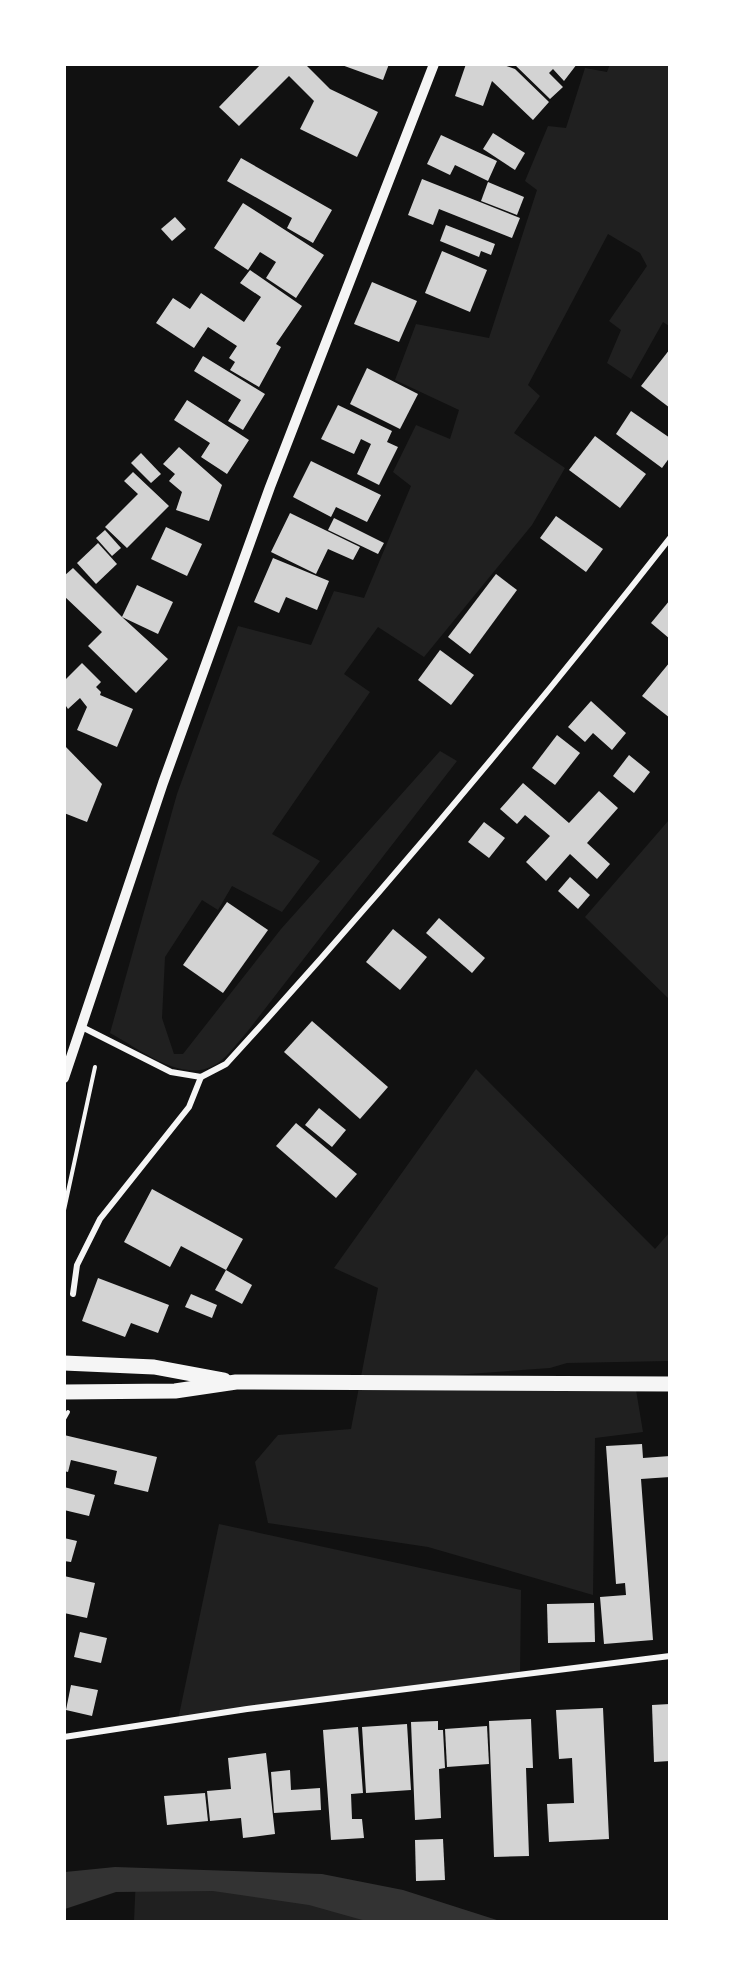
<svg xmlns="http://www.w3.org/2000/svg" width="734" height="1986" viewBox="0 0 734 1986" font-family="'Source Sans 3',sans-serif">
	<rect width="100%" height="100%" fill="#111"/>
	<g fill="#202020">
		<path d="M610,64L669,65V326L663,322L631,379L607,363L621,330L609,321L647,266L640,253L608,234L528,385L540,396L514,433L565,468L532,525L424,657L378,627L344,674L370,692L272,834L320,861L282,912L232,886L218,910L202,900L165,957L162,1018L174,1054H183L281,929L440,751L457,761L247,1032C238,1042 229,1055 218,1063C184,1086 140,1049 110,1033L177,794L238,626L311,645L334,591L364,598L411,486L393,472L416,425L450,439L459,410L395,380L416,324L489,338L537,190L525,181L548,126L566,128L585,68L607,72Z"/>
		<path d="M669,820V999L585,917Z"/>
		<path d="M476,1069L655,1249L669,1233V1361L567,1363L550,1368L371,1381L635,1384L643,1432L595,1438L593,1595L428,1547L268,1523L255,1462L278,1435L351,1429L378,1288L334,1268Z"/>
		<path d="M219,1524L521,1590L520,1675L178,1720Z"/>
		<path d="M136,1876L431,1922H134Z"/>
	</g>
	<path fill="#333" d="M115,1867L322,1874L403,1890L500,1921H366L309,1905L213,1891L116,1892L65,1909V1872Z"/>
	<g fill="#d3d3d3">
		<path d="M261,64H305L330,89L378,112L357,157L300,129L314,101L289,76L239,126L219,107Z"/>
		<path d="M339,64H389L383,80Z"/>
		<path d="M466,64H501L515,69L549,102L533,120L492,81L483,106L455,96Z"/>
		<path d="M514,64H577L564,81L553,69L549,73L563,87L550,99Z"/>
		<path d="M493,133L525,153L515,170L483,149Z"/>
		<path d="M441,135L497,161L488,181L455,165L450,175L427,164Z"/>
		<path d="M241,158L332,210L313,243L287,228L292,218L227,181Z"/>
		<path d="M422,179L520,218L512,238L439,209L433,225L408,215Z"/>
		<path d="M488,182L524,197L517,215L481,201Z"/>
		<path d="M243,203L324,255L296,298L266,278L276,262L260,252L248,270L214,248Z"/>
		<path d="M175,217L186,229L172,241L161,229Z"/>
		<path d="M446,225L495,244L491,255L481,251L479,257L440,241Z"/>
		<path d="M442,251L487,270L470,312L425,293Z"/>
		<path d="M250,270L302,306L276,344L281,347L259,387L230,370L235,362L229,358L237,346L208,327L194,348L156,323L173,298L190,309L201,293L244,322L261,297L240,283Z"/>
		<path d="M372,282L417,301L399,342L354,324Z"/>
		<path d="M670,349V408L641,386Z"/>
		<path d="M203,356L265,394L243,430L228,421L241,400L194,371Z"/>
		<path d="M367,368L418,394L400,429L350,404Z"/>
		<path d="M187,400L249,440L227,474L201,457L210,443L174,420Z"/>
		<path d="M338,405L392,431L387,442L398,447L379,485L357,474L371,444L361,439L354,454L321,439Z"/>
		<path d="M631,411L670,438V457L662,468L616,434Z"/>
		<path d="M595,436L646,474L620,508L569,470Z"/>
		<path d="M179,447L222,485L209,521L176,510L182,492L169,481L175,474L163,464Z"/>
		<path d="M141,453L161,474L151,483L131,463Z"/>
		<path d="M311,461L381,495L367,522L336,507L331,517L293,497Z"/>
		<path d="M133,472L169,506L127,548L105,527L138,494L124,481Z"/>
		<path d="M290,513L360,547L353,560L328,549L316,574L271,552Z"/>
		<path d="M556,516L603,549L586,572L540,538Z"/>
		<path d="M334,518L384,543L378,554L328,530Z"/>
		<path d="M166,527L202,544L187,576L151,559Z"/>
		<path d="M105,530L121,548L112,556L96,538Z"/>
		<path d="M98,543L117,564L96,584L77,563Z"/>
		<path d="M273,558L329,581L317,610L286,597L279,613L254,602Z"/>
		<path d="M73,568L122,617L137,585L173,602L158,634L122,617L168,659L136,693L88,646L102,632L64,596V576Z"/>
		<path d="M496,574L517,590L470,654L448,637Z"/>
		<path d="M670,600V639L651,623Z"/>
		<path d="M440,650L474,675L451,705L418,680Z"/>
		<path d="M670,662V718L642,696Z"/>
		<path d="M82,663L101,682L96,687L101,692L100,695L133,709L117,747L77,730L87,707L80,698L68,709L64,703V681Z"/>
		<path d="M591,701L626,733L612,750L593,733L585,742L568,727Z"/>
		<path d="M557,735L580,753L555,785L532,768Z"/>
		<path d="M64,745L102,784L87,822L64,813Z"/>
		<path d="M629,755L650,772L634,793L613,776Z"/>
		<path d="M523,783L569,823L599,791L618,808L587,843L610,864L597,879L570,854L546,881L526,862L550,836L525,815L517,824L500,809Z"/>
		<path d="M484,822L505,838L489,858L468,842Z"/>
		<path d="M570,877L590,895L578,909L558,891Z"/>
		<path d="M227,902L268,930L223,993L183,965Z"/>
		<path d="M439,918L485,958L472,973L426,933Z"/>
		<path d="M393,929L427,957L400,990L366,962Z"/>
		<path d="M312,1021L388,1087L360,1119L284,1052Z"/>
		<path d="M319,1108L346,1130L332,1147L305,1125Z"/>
		<path d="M296,1123L357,1174L336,1198L276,1146Z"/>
		<path d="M152,1189L243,1239L226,1270L181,1246L170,1267L124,1242Z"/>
		<path d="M226,1270L252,1285L242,1304L215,1290Z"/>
		<path d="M98,1278L169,1305L158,1333L131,1323L125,1337L82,1321Z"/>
		<path d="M191,1294L217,1305L212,1318L185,1307Z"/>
		<path d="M64,1435L157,1457L148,1492L114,1484L117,1471L71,1460L68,1472L64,1471Z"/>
		<path d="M642,1444L643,1458L670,1456V1477L641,1479L653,1640L604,1644L600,1597L626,1595L625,1583L616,1584L606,1446Z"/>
		<path d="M64,1487L95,1495L89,1516L64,1510Z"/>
		<path d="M64,1538L77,1541L71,1562L64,1561Z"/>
		<path d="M64,1576L95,1583L87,1618L64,1613Z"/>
		<path d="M594,1603L595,1642L548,1643L547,1604Z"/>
		<path d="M80,1632L107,1638L101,1663L74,1657Z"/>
		<path d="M71,1685L98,1690L92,1716L66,1710Z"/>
		<path d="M670,1704V1761L654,1762L652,1705Z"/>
		<path d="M603,1708L609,1839L549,1842L547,1804L574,1803L572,1758L559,1759L556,1710Z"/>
		<path d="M531,1719L533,1768H526L529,1856L494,1857L489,1721Z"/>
		<path d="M438,1721V1730H443L445,1768L439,1769L441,1818L415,1820L411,1722Z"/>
		<path d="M407,1724L411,1790L366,1793L362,1727Z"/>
		<path d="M487,1726L489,1764L447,1767L445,1729Z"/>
		<path d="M358,1727L363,1793L351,1794L352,1819H362L364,1838L331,1840L323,1730Z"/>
		<path d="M266,1753L275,1834L243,1838L241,1818L210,1821L207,1791L231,1789L228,1758Z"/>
		<path d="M290,1770L291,1790L320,1788L321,1810L274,1813L271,1772Z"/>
		<path d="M205,1793L208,1821L167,1825L164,1796Z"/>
		<path d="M443,1839L445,1880L416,1881L415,1840Z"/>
	</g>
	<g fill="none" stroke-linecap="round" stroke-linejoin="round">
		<g stroke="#f5f5f5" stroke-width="4">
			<path d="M64,1210L95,1067"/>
			<path d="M64,1419L68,1412"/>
		</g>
		<g stroke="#f5f5f5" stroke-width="6">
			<path d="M80,1026L171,1072L201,1077L226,1064C381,895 528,719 670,538"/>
			<path d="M73,1294L77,1265L100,1219L189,1107L201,1077"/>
			<path d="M64,1737L247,1709L670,1656"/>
		</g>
		<path stroke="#f5f5f5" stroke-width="10" d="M64,1078L163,783L270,487L434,64"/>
		<g stroke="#f5f5f5" stroke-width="15">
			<path d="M64,1363L154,1367L224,1380"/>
			<path d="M64,1392L175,1391L236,1382L670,1384"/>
		</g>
	</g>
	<rect width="734" height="1986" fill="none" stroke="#ffffff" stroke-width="132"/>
</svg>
